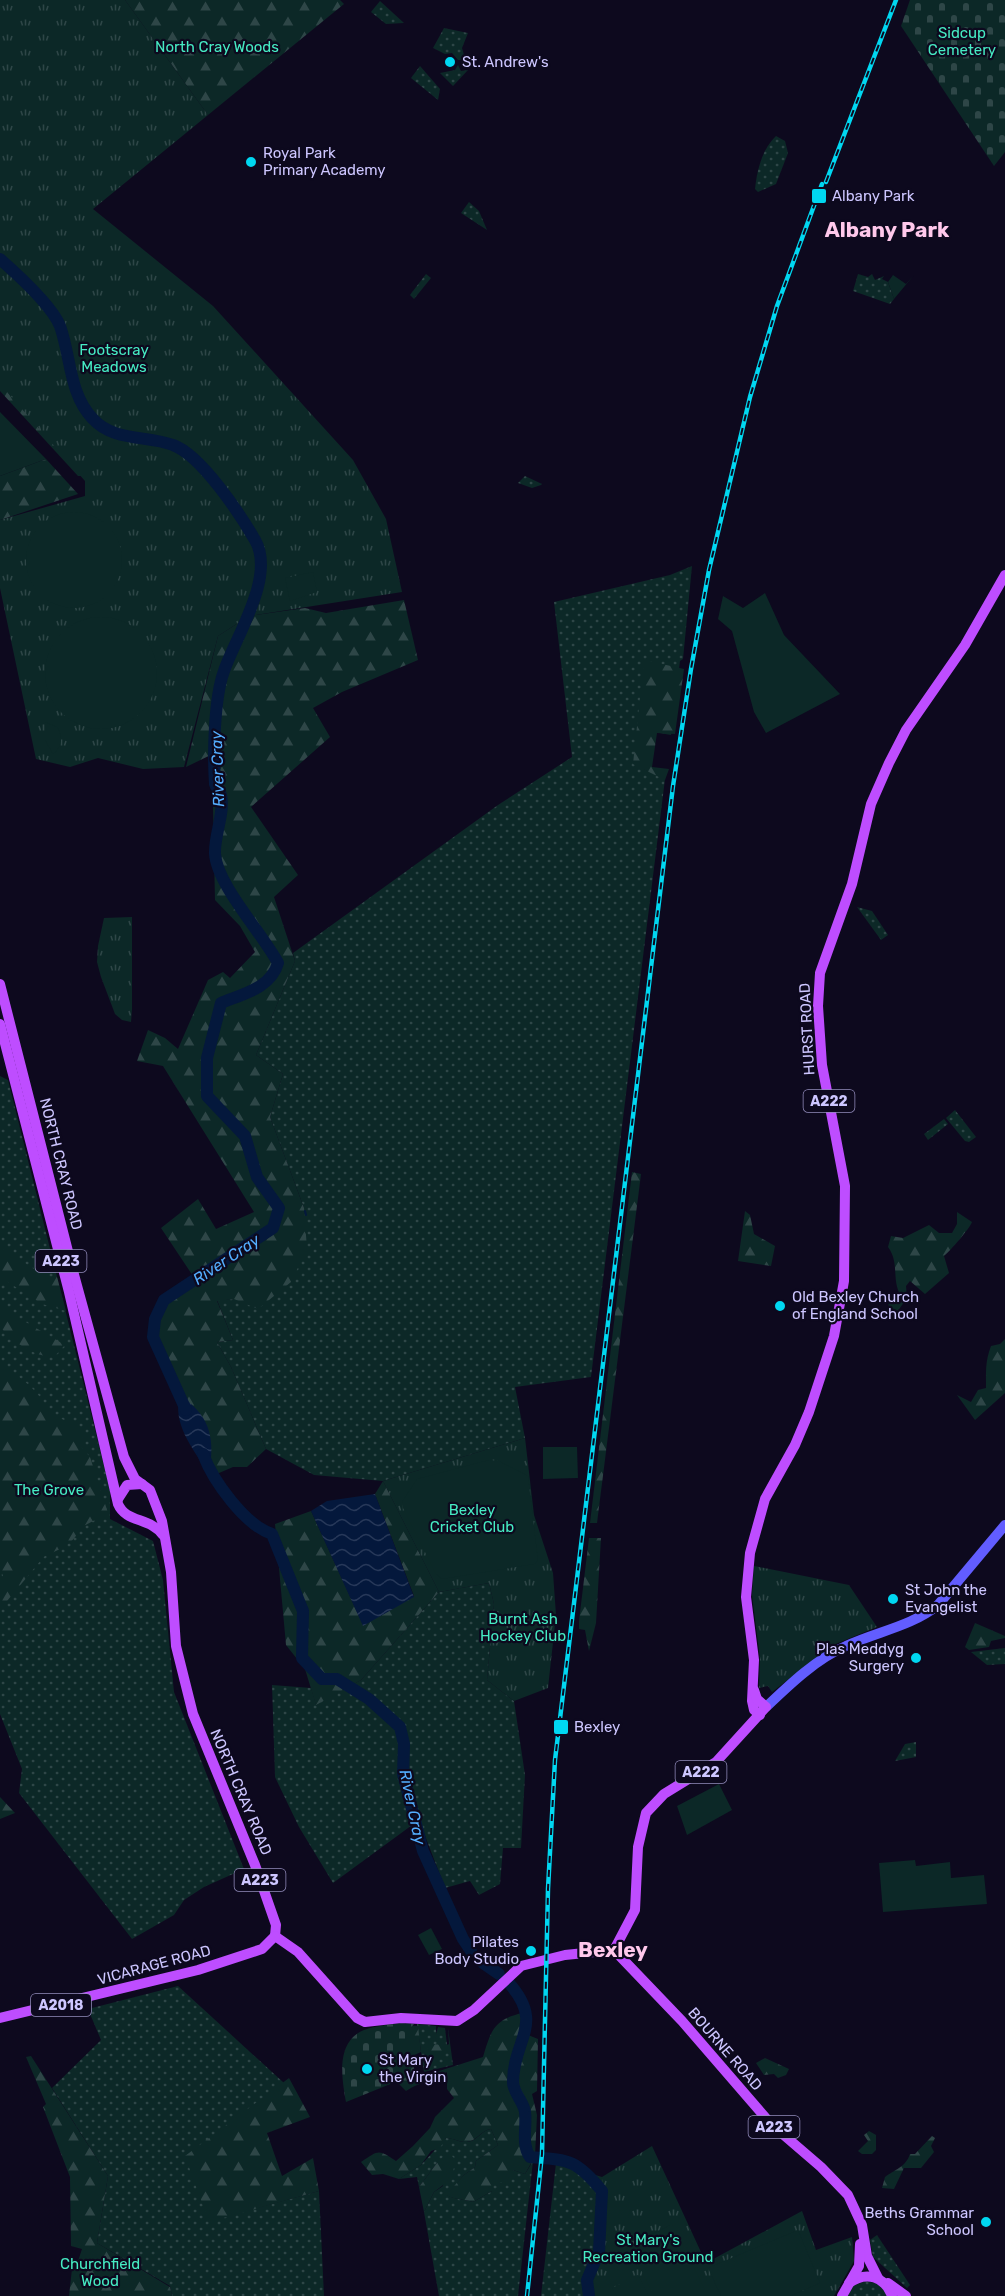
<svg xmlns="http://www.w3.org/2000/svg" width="1005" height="2296" viewBox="0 0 1005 2296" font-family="Rubik,sans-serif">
	<defs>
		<pattern id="grass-dots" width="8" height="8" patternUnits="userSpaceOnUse" patternTransform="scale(1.5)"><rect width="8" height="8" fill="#0c2827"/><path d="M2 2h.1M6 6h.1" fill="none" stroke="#2e4647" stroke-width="1.8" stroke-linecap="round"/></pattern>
		<pattern id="forest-firs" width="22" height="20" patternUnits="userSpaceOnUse" patternTransform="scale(1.5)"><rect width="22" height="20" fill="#0c2827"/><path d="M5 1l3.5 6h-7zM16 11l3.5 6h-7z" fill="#2e4647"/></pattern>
		<pattern id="cemetery-stones" width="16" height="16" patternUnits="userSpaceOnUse" patternTransform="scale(1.5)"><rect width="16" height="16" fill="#0c2827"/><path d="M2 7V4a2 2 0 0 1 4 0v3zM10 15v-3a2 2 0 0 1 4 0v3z" fill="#2e4647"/></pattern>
		<pattern id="park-tufts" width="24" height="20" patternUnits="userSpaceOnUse" patternTransform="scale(1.5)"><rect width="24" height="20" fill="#0c2827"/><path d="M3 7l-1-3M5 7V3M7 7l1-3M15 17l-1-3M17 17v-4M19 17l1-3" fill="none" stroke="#2e4647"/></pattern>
		<pattern id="water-waves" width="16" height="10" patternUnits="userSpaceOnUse" patternTransform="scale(1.5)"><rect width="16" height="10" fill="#04183c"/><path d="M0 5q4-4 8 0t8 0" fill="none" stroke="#273859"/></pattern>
	</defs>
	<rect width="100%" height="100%" fill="#0d091e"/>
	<g fill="url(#grass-dots)">
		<path d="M380,1L404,23L386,24L371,12Z"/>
		<path d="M444,28L468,33L462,48L464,55L461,60H458L452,53L445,54L433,48Z"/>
		<path d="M458,65L461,71L468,70L453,86L440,73L455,70Z"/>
		<path d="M420,66L440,89L438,100L411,78Z"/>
		<path d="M776,136L785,141L788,153L776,184L758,192L755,189C757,170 762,149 776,136Z"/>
		<path d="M469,202L479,211L487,230L461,213Z"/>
		<path d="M426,274L431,278L414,299L410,295Z"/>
		<path d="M858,274L868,277L872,274L875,280L884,276L882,279L888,282L894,299L890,304L853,291Z"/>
		<path d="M525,476L542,484L541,485L532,488L518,483Z"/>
		<path d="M692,566L683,659L680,661L671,735L648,731L644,769L665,779L591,1377L515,1387L525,1438L383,1481L314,1475L266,1449L231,1367L217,1342L233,1340L217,1300L234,1299L304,1208L270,1117L283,1074L256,1055L295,961L293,953L498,805L572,757L554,602L670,575Z"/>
		<path d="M857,907L872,911L888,935L881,940Z"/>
		<path d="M0,1076L8,1080L110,1490V1519L153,1541L163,1580L174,1692L244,1869L204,1887L184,1900L174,1915L132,1939L19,1793L22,1769L0,1714Z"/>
		<path d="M955,1110L976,1137L969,1142L965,1141L946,1118Z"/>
		<path d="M944,1119L948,1124L928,1140L924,1134Z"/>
		<path d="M489,1583L494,1604L487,1680L514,1701L525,1775L521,1848H503L500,1884L479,1895L470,1881L445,1888L419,1820L333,1883L299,1827L275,1777L272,1685L311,1688L316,1704L361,1680L439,1592Z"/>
		<path d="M1005,1648V1664L987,1665L971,1652Z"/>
		<path d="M916,1742V1757L895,1761L905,1744Z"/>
		<path d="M178,1986L284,2083L209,2221L319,2191L324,2296H172L170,2286L97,2243L108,2176L52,2088L101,2040L88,2009Z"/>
		<path d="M417,2024L436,2026V2034L438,2027L445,2028L447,2045L449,2044L448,2028L453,2065L424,2072Z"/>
		<path d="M491,2129L498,2145L476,2161L475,2167L464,2175L447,2195C455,2200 463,2199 473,2202L492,2191V2182L513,2170L525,2174L533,2161L518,2296H439L424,2212L434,2192L443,2186L447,2159L437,2163L419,2187L417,2177L399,2179L421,2165L446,2138C453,2138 459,2142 465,2142C476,2143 481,2130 491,2129Z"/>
		<path d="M556,2163L602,2177L601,2251L589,2288L590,2296H541Z"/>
		<path d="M877,2235L910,2285L907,2288L873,2257L870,2240Z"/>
		<path d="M866,2281L879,2284L888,2296H847L853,2286Z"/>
	</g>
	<g fill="url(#forest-firs)">
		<path d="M125,0H340L344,4L208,115Z"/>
		<path d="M0,359L92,476H78L0,391Z"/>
		<path d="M46,459L78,494L0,520V476Z"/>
		<path d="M404,600L418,660L342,692L313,708L330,737L251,807L298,875L274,897L295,961L256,1055L283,1074L270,1117L304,1208L307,1249L291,1282L258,1309L234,1299L217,1301L233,1340L217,1342L231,1367L266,1449L247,1467H233L212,1476L153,1337C157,1302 168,1298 195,1279L161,1228L198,1199L216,1229L254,1212L163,1066L137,1061L148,1030L165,1038L178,1049L208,980L223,972L230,978L255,952L240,926L215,900L212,760L218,765L221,750L186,767L218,636L249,616L305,608L326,613Z"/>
		<path d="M644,660L684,669L675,734L657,733L652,767L669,769L665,780L633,764Z"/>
		<path d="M632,1172L641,1174L597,1523H590Z"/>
		<path d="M745,1211L750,1215L754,1234L775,1246L771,1266L738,1261Z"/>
		<path d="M957,1212L972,1222C970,1228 950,1251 944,1256L949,1273L925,1294L910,1281L906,1286L907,1298L892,1319L888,1315L889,1299L901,1296C891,1280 900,1263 888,1247L891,1236L903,1238L929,1225L939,1233H952L957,1224Z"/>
		<path d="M0,1247L48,1278L57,1277L66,1311L42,1304L0,1277Z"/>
		<path d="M0,1307L65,1345L54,1357C32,1356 15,1343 0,1327Z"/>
		<path d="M1005,1339V1393L975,1420L957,1395L971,1402L978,1390L986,1388C986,1372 985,1362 991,1346L1000,1344Z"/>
		<path d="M0,1365C18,1375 42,1392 48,1412L72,1424L84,1436L79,1444L90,1457L108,1513L80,1528C74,1544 60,1549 45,1556C42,1558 7,1602 0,1609V1580L3,1576L0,1567Z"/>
		<path d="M383,1481L439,1592L361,1680L316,1705L305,1669L286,1645L275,1524L311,1511L363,1625L414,1596L375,1494Z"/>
		<path d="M589,1538H601L596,1623L589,1651L585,1630L579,1629V1621Z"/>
		<path d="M975,1623L1005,1636V1638L991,1641L989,1647L969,1650L965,1647Z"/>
		<path d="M0,1797L15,1813L0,1819Z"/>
		<path d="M522,2013L525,2024L523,2033L538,2039L537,2091L532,2094L537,2115L535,2156L525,2174L513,2170L505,2182H492V2191L473,2202C463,2199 455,2200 446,2195L464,2175L475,2167L476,2161L498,2145L491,2129C481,2130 475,2143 465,2142C459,2142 453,2138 446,2138L440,2148L431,2151L421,2165L399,2179L383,2174L372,2175L361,2162C379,2150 378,2149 396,2161L413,2146L430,2128L435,2117L454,2098L447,2089V2072C433,2081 419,2082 406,2091L395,2080L415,2074L436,2072L483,2057C491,2031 493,2020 522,2013Z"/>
		<path d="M387,2024L418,2026L421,2052L410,2057L366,2033L367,2029L376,2027L377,2030Z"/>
		<path d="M431,2044L444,2045L448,2052L435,2060L428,2059L424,2052Z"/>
		<path d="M31,2056L108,2176L97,2243L170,2287L172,2296H69L73,2260L78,2261L82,2249L71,2246L70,2177L43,2107L46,2104L26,2057Z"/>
		<path d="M765,2058L789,2069L786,2075L778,2078L774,2074L764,2075L756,2063Z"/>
		<path d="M289,2078L310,2117L267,2133L282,2176L313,2158L319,2191L209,2222L185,2156Z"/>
		<path d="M869,2131L876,2135V2150L872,2154H862L858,2151L868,2141L864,2135Z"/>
		<path d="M932,2136L935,2138L931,2146L934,2152L921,2168H904L894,2189L882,2188L885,2177C894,2170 906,2167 910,2154H915Z"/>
		<path d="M452,2156L456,2160L451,2179L434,2192L424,2212L419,2187L437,2163L443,2157Z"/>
	</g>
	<g fill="url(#cemetery-stones)">
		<path d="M910,0H1005V152L994,166L901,26Z"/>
		<path d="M401,2023L414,2024L408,2031L415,2074L346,2102C342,2079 335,2042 364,2030C375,2026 389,2025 401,2023Z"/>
	</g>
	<g fill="url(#park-tufts)">
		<path d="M0,0H125L208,115L93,209L213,306L353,460L386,519L402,592L249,616L218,636L184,767L143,769L98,758L70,767L36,759L0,588V520L85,496V481L0,384Z"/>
		<path d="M132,917V1009L131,1022L122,1020L115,1014L101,977L97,962L98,946L104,918Z"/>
		<path d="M525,1438L534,1515L553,1573L556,1615L548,1688L514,1701L487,1680L494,1604L489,1583L439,1592L383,1481Z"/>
		<path d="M754,1566L849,1585L877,1627L833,1645L772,1692L768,1686L759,1688L760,1658L752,1595Z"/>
		<path d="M652,2146L706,2263L802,2211L816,2250L852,2237L854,2261L834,2296H590L589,2288L601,2251L602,2177Z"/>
	</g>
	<g fill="#0c2827">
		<path d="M893,275L906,284L914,275L894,299L888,282Z"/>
		<path d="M0,412L46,459L0,476Z"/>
		<circle cx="74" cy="560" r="48"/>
		<path d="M313,572L317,592L290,601L285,578Z"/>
		<path d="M765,593L784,635L840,694L766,733L754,712L732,631L718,619L723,596L743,608Z"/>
		<circle cx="101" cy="673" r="56"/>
		<path d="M45,722L57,727C63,736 63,746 53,754L45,740Z"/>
		<path d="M543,1447H577L578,1478L543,1479Z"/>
		<path d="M489,1460L499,1461L528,1476L538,1561L534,1564L442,1579L436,1574L403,1508L402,1502L417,1479Z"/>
		<path d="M719,1784L732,1810L687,1835L677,1806Z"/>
		<path d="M915,1860L916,1866L950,1862L951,1878L984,1875L987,1904L883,1912L879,1863Z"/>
		<path d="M431,1928L442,1949L429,1955L418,1935Z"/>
		<path d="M672,2224L708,2296H654L629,2246Z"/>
		<path d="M798,2230L820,2283L790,2296H721L708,2268Z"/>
		<path d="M638,2275L649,2296H617L612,2288Z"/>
	</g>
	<g fill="url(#water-waves)">
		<path d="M180,1396C208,1413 215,1436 210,1467L206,1469C192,1448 172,1422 180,1396Z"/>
		<path d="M375,1494L414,1597L363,1626L311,1511L327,1501Z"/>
	</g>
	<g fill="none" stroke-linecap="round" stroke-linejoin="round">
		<path stroke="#04183c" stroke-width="2" d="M305,1211L306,1215"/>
		<g stroke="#04183c" stroke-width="12">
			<path d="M0,259C17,274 52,306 60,326C71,357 69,394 93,419C114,442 147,435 173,445C201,455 240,514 255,540C276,576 236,636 224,671C214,698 213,755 215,784C216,788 220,791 221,795C225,813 214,835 215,854C217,885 263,934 278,963C271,988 243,994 221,1003L207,1058V1096L245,1136L257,1177L279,1208L273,1228L164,1300L155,1319L153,1337L186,1410"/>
			<path d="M203,1454C213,1481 245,1525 272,1534L303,1611L302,1658L322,1679H337L369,1699L400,1727L404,1744L403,1774L423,1851L463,1939L471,1951"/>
			<path d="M483,1963L499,1974"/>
			<path d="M508,1982C546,2024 513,2039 513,2082C513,2093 524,2102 525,2112C527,2127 521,2144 530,2157C569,2160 576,2159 602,2191L599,2252L587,2280L589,2296"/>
		</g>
		<path stroke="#625dff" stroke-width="10" d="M766,1707C789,1685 816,1659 846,1646C878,1631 910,1627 938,1605L1005,1525"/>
		<g stroke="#be4dff" stroke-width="10">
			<path d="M0,984L73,1271L124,1457L135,1479L150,1490L162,1521L171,1572L176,1646L193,1714L255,1865L276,1925L275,1936"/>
			<path d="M0,1024L69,1292L118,1504C126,1523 150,1517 163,1535"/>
			<path d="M118,1499L127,1485L142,1484"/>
			<path d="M760,1715L754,1710L752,1701L754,1660L746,1597L750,1553L765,1499L795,1445L809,1412L834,1336L844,1281L845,1186L822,1065L818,1006L820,973L852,884L871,804L889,763L906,730L965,645L1005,575"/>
			<path d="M275,1936L298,1952L357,2018L365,2022L401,2018L457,2021L474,2010L521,1966L565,1955L614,1950L635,1910L638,1847L646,1813L664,1794L716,1762L766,1707L757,1699L754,1690"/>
			<path d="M614,1950L682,2021L771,2124L821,2167L848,2195L862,2225L867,2256L878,2278"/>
			<path d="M0,2018L198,1970L262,1949L275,1936"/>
			<path d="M849,2283C866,2271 885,2276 892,2296"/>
			<path d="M888,2283L906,2296"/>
			<path d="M842,2296L859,2266L860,2244"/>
		</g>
		<g stroke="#00d7f1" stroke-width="4.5">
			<g id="rail">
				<path d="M826,182L896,0"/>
				<path d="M527,2296L542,2154L548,1889L555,1760L673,786L691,669L709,570L750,397L777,306L822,184"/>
			</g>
		</g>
		<use href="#rail" stroke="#0d091e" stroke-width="2" stroke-dasharray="7" stroke-linecap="butt"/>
	</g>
	<g fill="#00d7f1" stroke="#0d091e" stroke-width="2">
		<circle cx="450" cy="62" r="6"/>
		<circle cx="251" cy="162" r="6"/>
		<rect x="811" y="188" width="16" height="16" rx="3"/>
		<circle cx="780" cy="1306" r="6"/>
		<circle cx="893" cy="1599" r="6"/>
		<circle cx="916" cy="1658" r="6"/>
		<rect x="553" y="1719" width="16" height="16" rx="3"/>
		<circle cx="531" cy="1951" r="6"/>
		<circle cx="367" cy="2069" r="6"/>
		<circle cx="986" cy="2222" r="6"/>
	</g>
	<g text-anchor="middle" stroke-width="4.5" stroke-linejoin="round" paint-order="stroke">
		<g fill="#0d091e" stroke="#938dbc" stroke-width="1.5">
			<rect x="803.5" y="1090" width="51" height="22" rx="4.5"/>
			<rect x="35.5" y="1250" width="51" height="22" rx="4.5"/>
			<rect x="675.5" y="1761" width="51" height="22" rx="4.5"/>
			<rect x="234.5" y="1869" width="51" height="22" rx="4.5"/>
			<rect x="31" y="1994" width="60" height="22" rx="4.5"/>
			<rect x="748.5" y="2116" width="51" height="22" rx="4.5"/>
		</g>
		<g font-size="14" font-weight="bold" fill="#cdc6ff">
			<text x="829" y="1106">A222</text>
			<text x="61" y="1266">A223</text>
			<text x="701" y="1777">A222</text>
			<text x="260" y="1885">A223</text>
			<text x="61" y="2010">A2018</text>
			<text x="774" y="2132">A223</text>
		</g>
		<g font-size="15" fill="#46ebc3" stroke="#0d091e">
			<text x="962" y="38">Sidcup<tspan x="962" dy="17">Cemetery</tspan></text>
			<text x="217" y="52">North Cray Woods</text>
			<text x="114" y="355">Footscray<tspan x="114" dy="17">Meadows</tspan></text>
			<text x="49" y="1495">The Grove</text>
			<text x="472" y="1515">Bexley<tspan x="472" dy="17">Cricket Club</tspan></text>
			<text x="523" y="1624">Burnt Ash<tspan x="523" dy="17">Hockey Club</tspan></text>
			<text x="648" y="2245">St Mary's<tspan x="648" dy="17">Recreation Ground</tspan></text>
			<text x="100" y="2269">Churchfield<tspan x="100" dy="17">Wood</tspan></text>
		</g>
		<g font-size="15" fill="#cdc6ff" stroke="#0d091e" text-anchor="start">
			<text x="462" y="67">St. Andrew's</text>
			<text x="263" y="158">Royal Park<tspan x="263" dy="17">Primary Academy</tspan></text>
			<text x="832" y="201">Albany Park</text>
			<text x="792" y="1302">Old Bexley Church<tspan x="792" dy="17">of England School</tspan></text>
			<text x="905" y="1595">St John the<tspan x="905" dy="17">Evangelist</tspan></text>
			<text x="904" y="1654" text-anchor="end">Plas Meddyg<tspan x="904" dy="17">Surgery</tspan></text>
			<text x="574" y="1732">Bexley</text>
			<text x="519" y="1947" text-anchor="end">Pilates<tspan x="519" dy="17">Body Studio</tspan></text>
			<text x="379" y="2065">St Mary<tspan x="379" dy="17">the Virgin</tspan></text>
			<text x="974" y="2218" text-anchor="end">Beths Grammar<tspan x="974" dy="17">School</tspan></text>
		</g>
		<g font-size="15" fill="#cdc6ff" stroke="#0d091e">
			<text transform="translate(807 1029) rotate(-93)" y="5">HURST ROAD</text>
			<text transform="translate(61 1164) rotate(76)" y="5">NORTH CRAY ROAD</text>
			<text transform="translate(241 1792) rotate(67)" y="5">NORTH CRAY ROAD</text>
			<text transform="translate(154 1965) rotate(-15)" y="5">VICARAGE ROAD</text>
			<text transform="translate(725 2049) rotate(49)" y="5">BOURNE ROAD</text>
		</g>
		<g font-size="16" font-style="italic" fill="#54aeff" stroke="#0d091e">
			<text transform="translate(217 769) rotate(-92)" y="6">River Cray</text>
			<text transform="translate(226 1259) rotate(-34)" y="6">River Cray</text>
			<text transform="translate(413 1807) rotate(78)" y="6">River Cray</text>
		</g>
		<g font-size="21" font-weight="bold" fill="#ffc8eb" stroke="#0d091e">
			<text x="887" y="237">Albany Park</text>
			<text x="613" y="1957">Bexley</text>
		</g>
	</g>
</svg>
